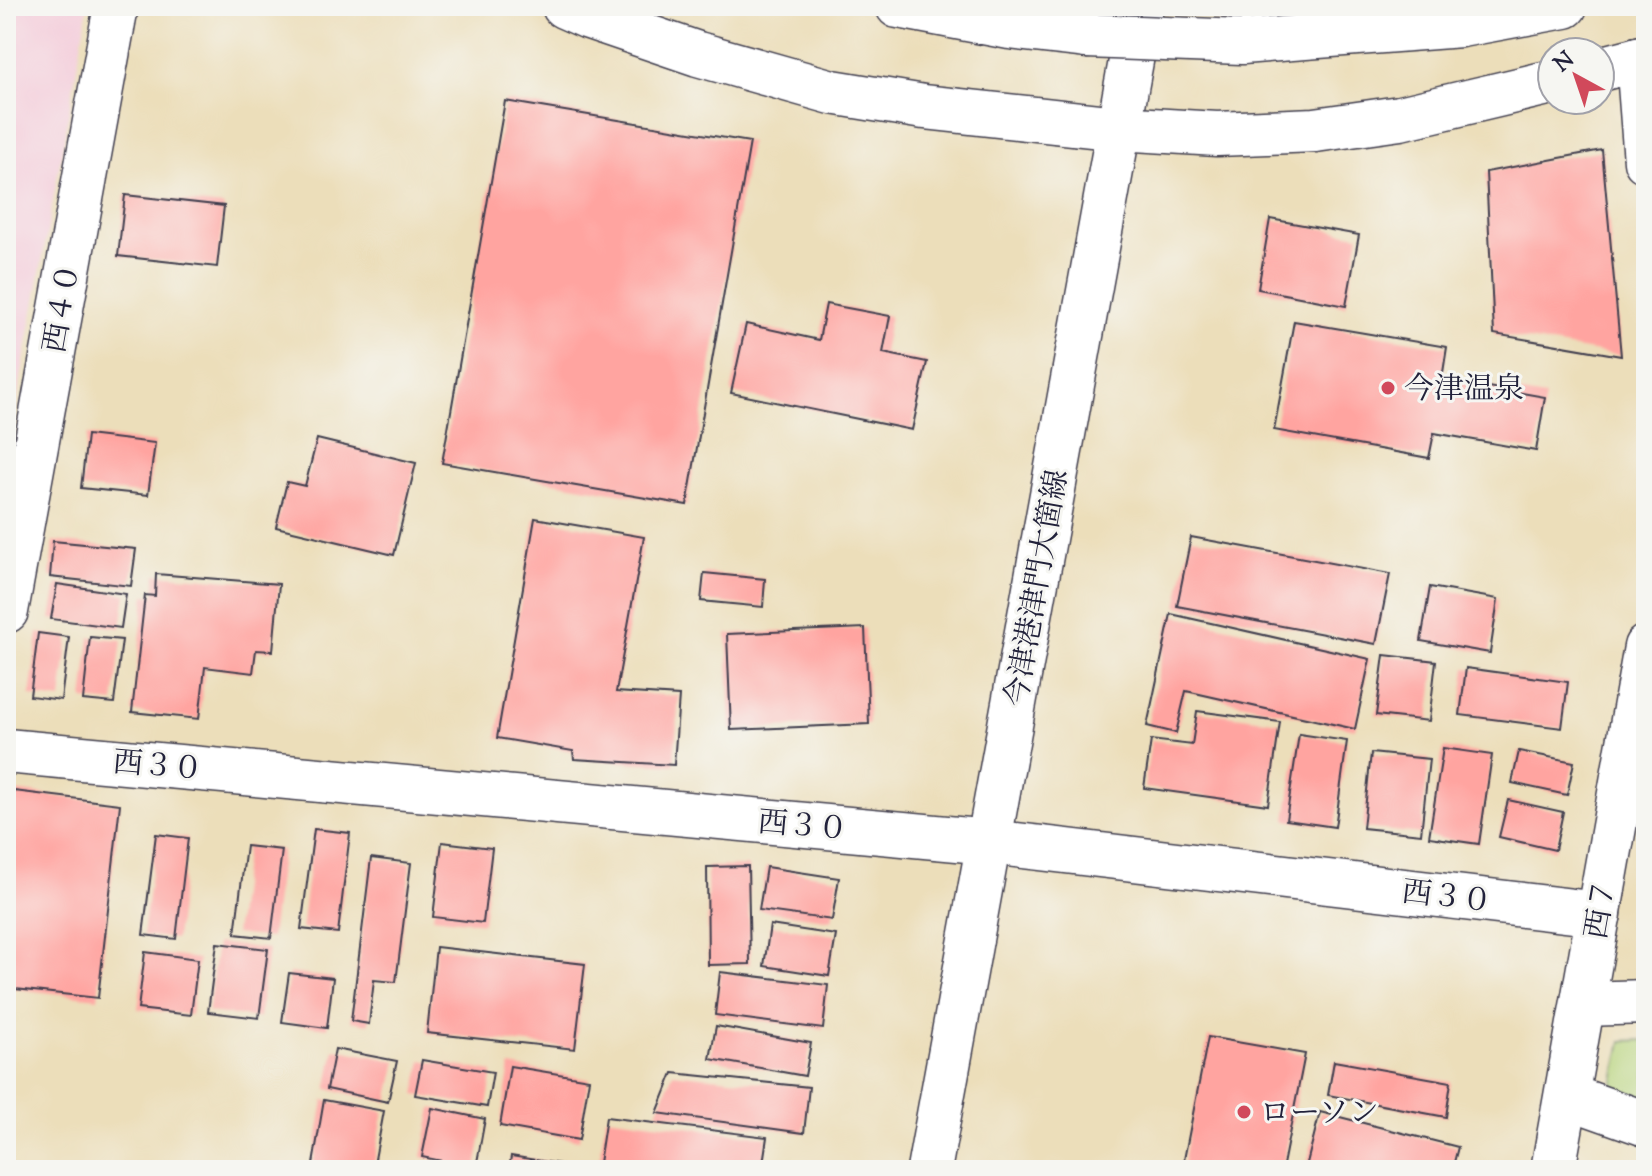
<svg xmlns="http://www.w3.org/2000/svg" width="1652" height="1176" viewBox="0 0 1652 1176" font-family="'Sorts Mill Goudy','Noto Serif JP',serif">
	<rect width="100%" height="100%" fill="#f6f6f2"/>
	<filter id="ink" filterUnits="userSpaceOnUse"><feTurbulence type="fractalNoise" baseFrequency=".0125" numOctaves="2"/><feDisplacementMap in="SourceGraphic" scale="16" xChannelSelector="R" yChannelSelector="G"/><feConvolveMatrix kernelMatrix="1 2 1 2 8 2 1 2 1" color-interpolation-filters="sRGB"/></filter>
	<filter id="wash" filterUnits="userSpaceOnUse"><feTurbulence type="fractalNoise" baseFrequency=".006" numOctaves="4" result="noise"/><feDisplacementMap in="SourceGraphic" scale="32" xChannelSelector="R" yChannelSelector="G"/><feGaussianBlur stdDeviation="1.8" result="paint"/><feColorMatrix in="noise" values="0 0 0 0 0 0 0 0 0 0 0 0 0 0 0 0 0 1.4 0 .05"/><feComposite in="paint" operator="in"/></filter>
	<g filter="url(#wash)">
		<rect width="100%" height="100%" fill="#ecdeba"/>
		<path fill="#f4cfdc" d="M6,6H88L6,461Z"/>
		<path fill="#b6d278" stroke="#6c7a5a" stroke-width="2" d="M1646,1040V1102L1612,1090L1622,1041Z"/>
		<g id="blocks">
			<g fill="#ffa4a0">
				<path d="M505,101L750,142L687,505L442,463Z"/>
				<path d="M1602,150L1621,356L1494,334L1486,172Z"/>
				<path d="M125,195L224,206L217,267L118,256Z"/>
				<path d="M1270,219L1359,235L1346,306L1258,289Z"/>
				<path d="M826,304L890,316L883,353L927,362L912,430L731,393L746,324L819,340Z"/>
				<path d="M1294,321L1447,347L1442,379L1545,397L1536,451L1434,433L1429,458L1274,430Z"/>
				<path d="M87,435L155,443L148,495L81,488Z"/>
				<path d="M317,439L416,463L394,555L276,527L287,482L305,486Z"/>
				<path d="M535,518L644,537L616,692L679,696L674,765L574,759L573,751L497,738Z"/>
				<path d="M1191,537L1390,574L1376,644L1177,606Z"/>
				<path d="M53,541L136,549L131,586L50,577Z"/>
				<path d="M704,573L765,579L763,607L701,601Z"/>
				<path d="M156,574L279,584L273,651L256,650L253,673L205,667L199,719L132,712L145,595L155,596Z"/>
				<path d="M57,584L126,594L121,628L51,619Z"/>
				<path d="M1430,587L1498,599L1490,653L1421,641Z"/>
				<path d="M1171,614L1370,659L1355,729L1186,691L1176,733L1147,726Z"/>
				<path d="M865,628L869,724L731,730L727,634Z"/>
				<path d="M38,633L69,637L61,700L30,696Z"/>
				<path d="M90,637L122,640L114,703L83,700Z"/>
				<path d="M1384,655L1436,661L1429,721L1376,715Z"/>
				<path d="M1466,668L1568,682L1562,728L1460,715Z"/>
				<path d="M1197,711L1280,722L1268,805L1144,788L1151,740L1192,745Z"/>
				<path d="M1299,734L1347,741L1335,827L1286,820Z"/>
				<path d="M1443,748L1492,755L1479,844L1429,837Z"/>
				<path d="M1519,751L1574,762L1567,795L1512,783Z"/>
				<path d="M1371,753L1429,759L1421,834L1363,828Z"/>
				<path d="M14,791L120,804L98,998L6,988V857Z"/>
				<path d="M1508,800L1563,812L1555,850L1499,837Z"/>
				<path d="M314,829L350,833L338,933L301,929Z"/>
				<path d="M156,834L188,838L176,939L143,935Z"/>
				<path d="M442,842L492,848L483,923L433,917Z"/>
				<path d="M246,846L282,850L271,938L235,934Z"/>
				<path d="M371,858L411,863L396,982L374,980L369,1024L351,1021Z"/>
				<path d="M748,866L750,964L708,965L707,867Z"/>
				<path d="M766,867L839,878L832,920L759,910Z"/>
				<path d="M770,925L836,935L829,976L764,966Z"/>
				<path d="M217,943L268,949L259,1018L208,1012Z"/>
				<path d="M436,947L585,964L575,1049L427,1033Z"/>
				<path d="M145,952L198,959L191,1015L138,1009Z"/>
				<path d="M720,972L828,985L823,1029L715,1015Z"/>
				<path d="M289,973L333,978L327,1028L282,1022Z"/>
				<path d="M716,1026L811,1043L805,1076L710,1059Z"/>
				<path d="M1208,1037L1305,1054L1282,1170H1182Z"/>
				<path d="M335,1049L397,1061L388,1102L327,1089Z"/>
				<path d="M422,1060L493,1072L487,1107L415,1095Z"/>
				<path d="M1334,1061L1451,1082L1446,1117L1328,1095Z"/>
				<path d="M510,1066L589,1079L579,1140L500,1126Z"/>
				<path d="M673,1073L809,1087L804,1133L657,1113Z"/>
				<path d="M324,1100L384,1111L373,1170H312Z"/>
				<path d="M432,1108L485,1119L476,1168L422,1157Z"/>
				<path d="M1320,1112L1458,1147L1452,1170H1317L1306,1167Z"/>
				<path d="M606,1117L767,1137L762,1170H655L599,1163Z"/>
				<path d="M511,1156L561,1164L560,1170H509Z"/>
			</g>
		</g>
	</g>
	<g filter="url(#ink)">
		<use href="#blocks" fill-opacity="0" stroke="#403e4e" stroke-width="2"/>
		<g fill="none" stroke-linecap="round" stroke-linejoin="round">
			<g stroke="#403e4e" stroke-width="47">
				<g id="street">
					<path d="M564,6L589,17L698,54L832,92L924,107L1118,128L1217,134L1315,130L1400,118L1552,82"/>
					<path d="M1638,59L1646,161"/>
					<path d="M1600,69L1646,57"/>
					<path d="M6,611L116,6"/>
					<path d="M6,751L990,842L1599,914"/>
					<path d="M1584,1004L1646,1002"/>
					<path d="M1567,1096L1646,1124"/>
					<path d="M1553,1170L1646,647"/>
				</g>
			</g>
			<g stroke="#403e4e" stroke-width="47">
				<path id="secondary" d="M929,1170L1141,6"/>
			</g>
			<g stroke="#403e4e" stroke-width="47">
				<g id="highway">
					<path d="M898,6L1009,27L1087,36"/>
					<path d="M1242,42L1461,25L1565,6"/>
				</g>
			</g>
			<use href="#street" stroke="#fff" stroke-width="44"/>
			<use href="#secondary" stroke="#fff" stroke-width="44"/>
			<use href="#highway" stroke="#fff" stroke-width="44"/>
			<g stroke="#403e4e" stroke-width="47" stroke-linecap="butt">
				<path id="highway-bridge" d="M1087,36L1242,42"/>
			</g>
			<use href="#highway-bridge" stroke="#fff" stroke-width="44"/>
		</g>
	</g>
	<g fill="#d1495b" stroke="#f6f6f2" stroke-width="3">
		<circle cx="1388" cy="388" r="8"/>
		<circle cx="1244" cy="1112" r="8"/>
	</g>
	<g text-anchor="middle" stroke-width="6" stroke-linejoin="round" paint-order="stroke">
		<g font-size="30" fill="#22223b" stroke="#f6f6f2">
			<text transform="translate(61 308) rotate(-80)" y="10">西４０</text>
			<text transform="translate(1036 588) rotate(-80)" y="10">今津港津門大箇線</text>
			<text transform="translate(158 765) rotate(5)" y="10">西３０</text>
			<text transform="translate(803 825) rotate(5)" y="10">西３０</text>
			<text transform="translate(1447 896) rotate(7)" y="10">西３０</text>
			<text transform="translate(1600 909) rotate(-80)" y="10">西７</text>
		</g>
		<g font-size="30" fill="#22223b" stroke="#f6f6f2" text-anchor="start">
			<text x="1404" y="398">今津温泉</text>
			<text x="1260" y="1122">ローソン</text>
		</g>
	</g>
	<rect width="1652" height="1176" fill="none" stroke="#f6f6f2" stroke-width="32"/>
	<g transform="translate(1576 76) rotate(320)"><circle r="38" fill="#f6f6f2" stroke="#a1a1a9" stroke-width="2"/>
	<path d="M0-6L14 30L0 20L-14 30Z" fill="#d1495b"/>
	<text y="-12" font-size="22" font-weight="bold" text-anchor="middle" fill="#22223b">N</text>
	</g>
</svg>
